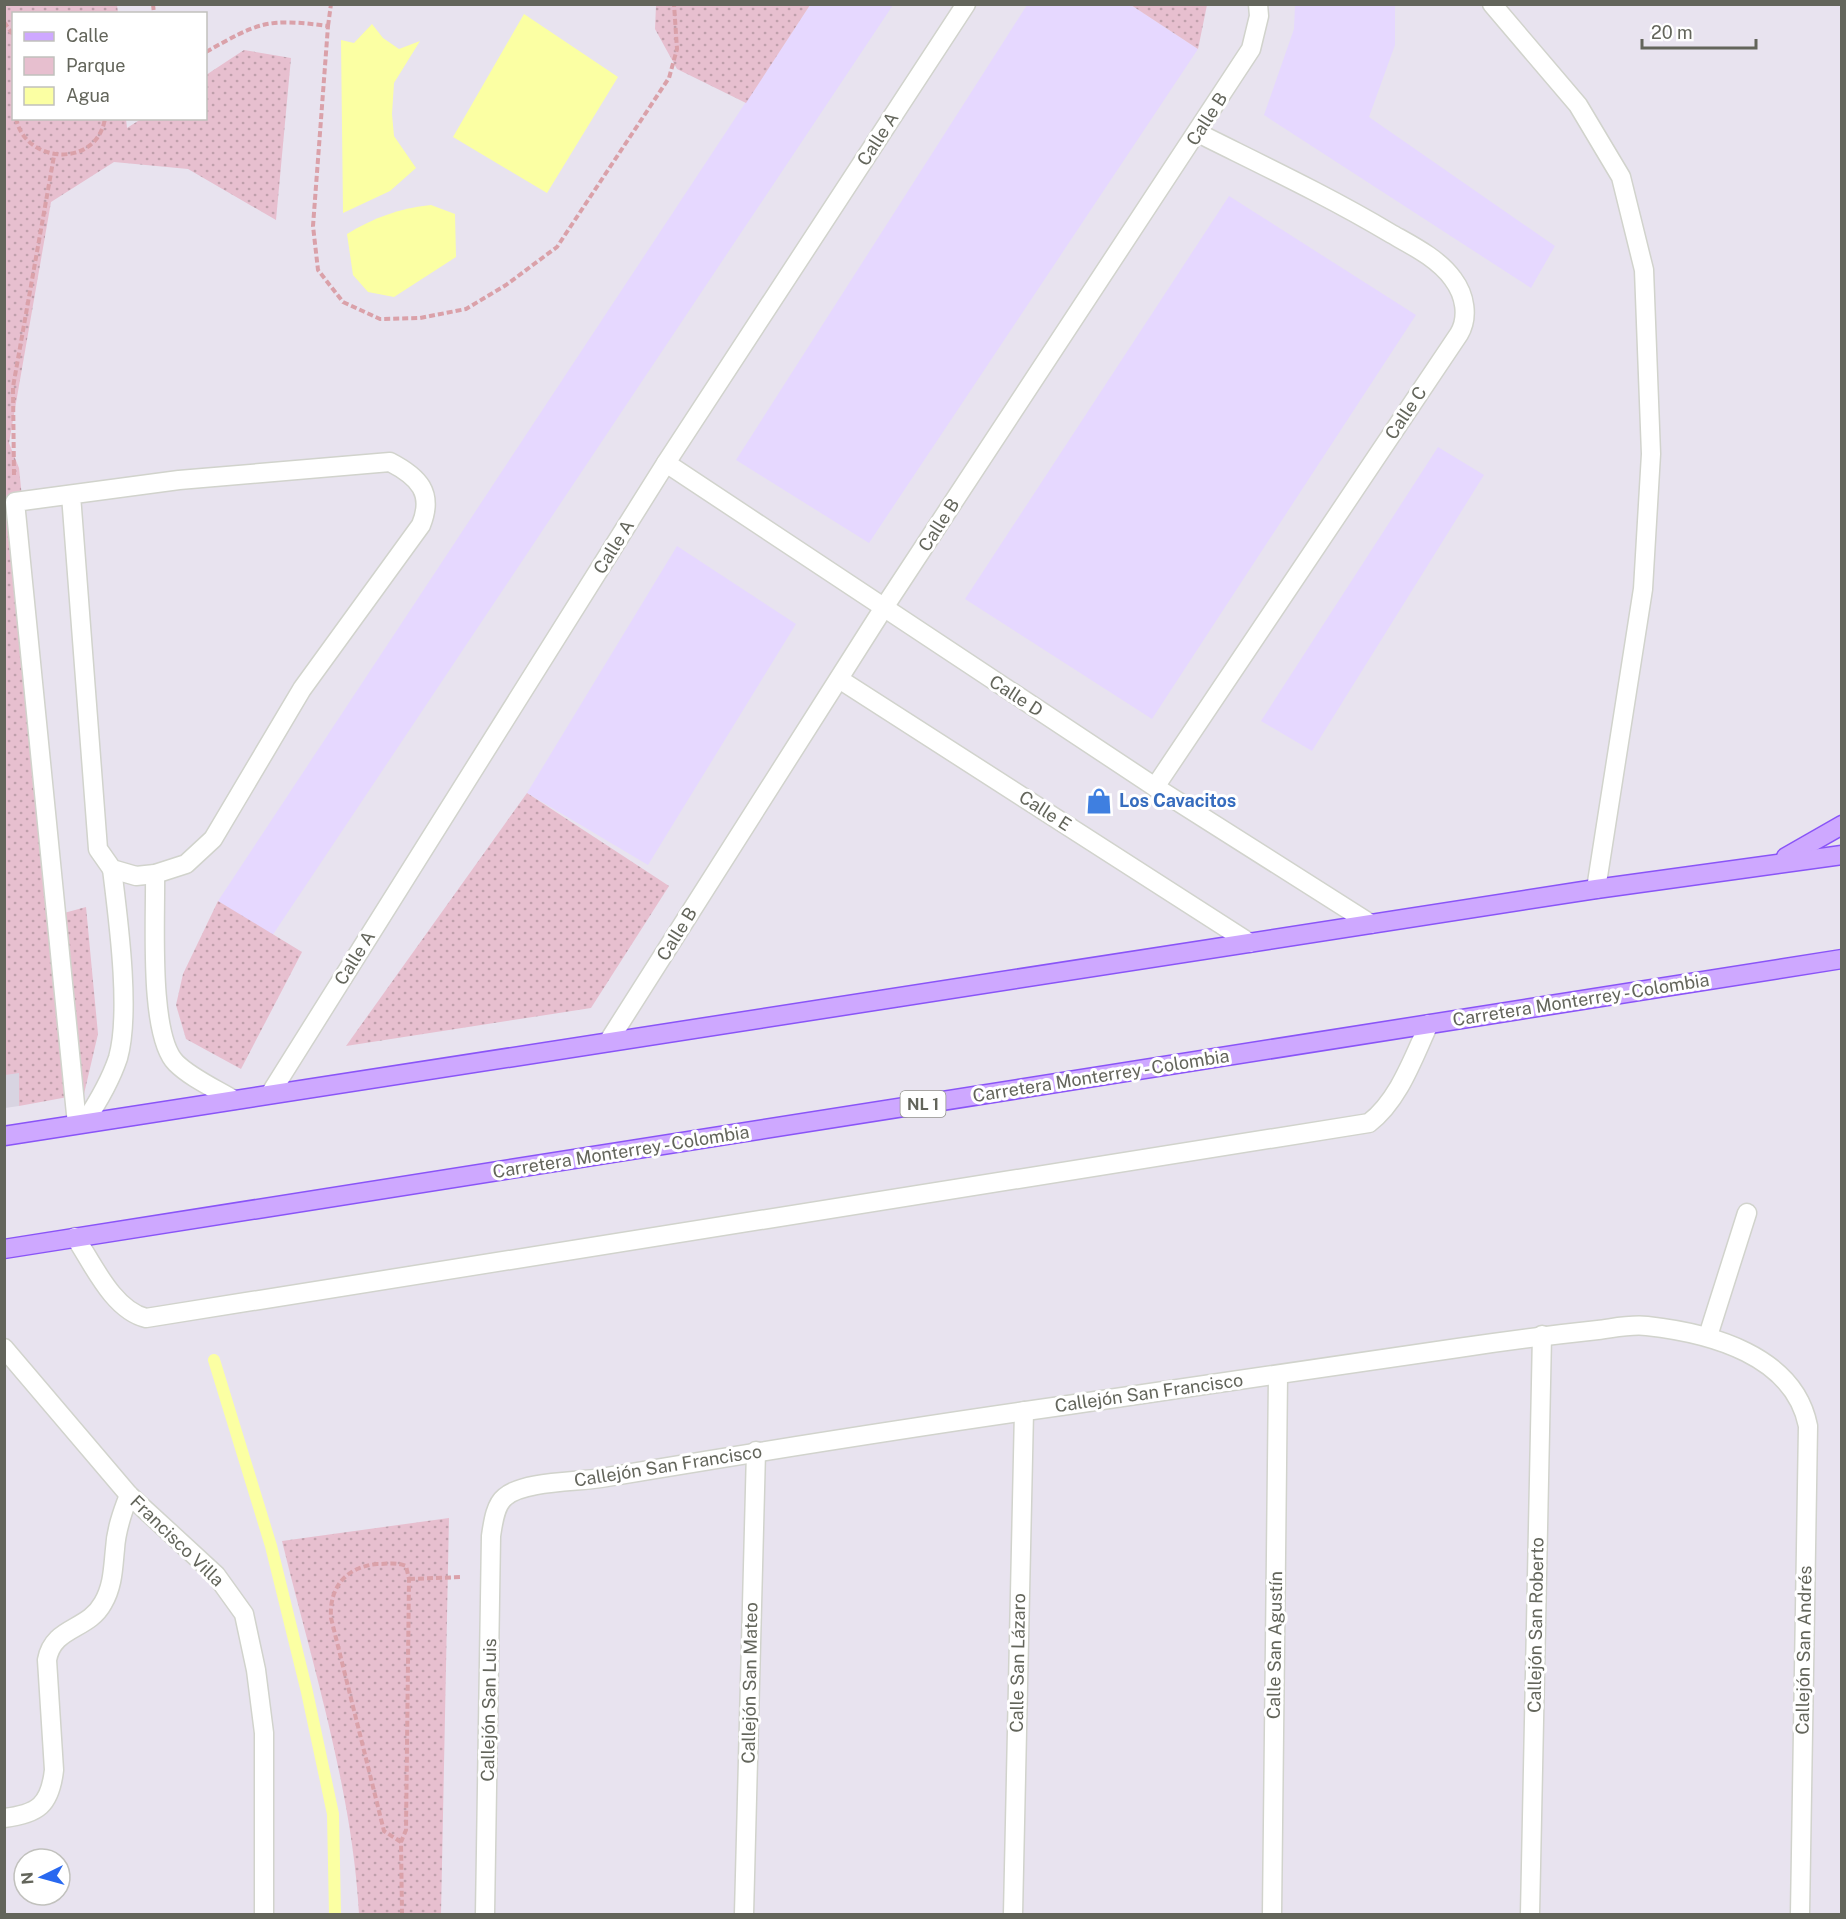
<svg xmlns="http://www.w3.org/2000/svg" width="1846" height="1919" viewBox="0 0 1846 1919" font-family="'Public Sans',sans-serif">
	<defs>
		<pattern id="green-dots" width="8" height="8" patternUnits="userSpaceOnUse" patternTransform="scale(1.5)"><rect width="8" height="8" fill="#e7bfcf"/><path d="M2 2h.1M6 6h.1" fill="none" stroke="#bf9fab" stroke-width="1.8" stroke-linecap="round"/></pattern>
	</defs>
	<rect width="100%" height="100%" fill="#e8e3ef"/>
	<g fill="#e6d8ff">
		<path d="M810,5H893L272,936L218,901Z"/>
		<path d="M1027,5H1131L1198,49L869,543L736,460Z"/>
		<path d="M1295,5H1395V45L1369,117L1555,246L1531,288L1264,115L1294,29Z"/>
		<path d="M1229,196L1416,315L1152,719L965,599Z"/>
		<path d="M1438,447L1484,475L1312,751L1261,721Z"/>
		<path d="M677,546L796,624L648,865L527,793Z"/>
	</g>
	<path fill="#d8d4e1" d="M4,958L19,1073V1106L5,1108Z"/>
	<g fill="url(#green-dots)">
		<path d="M5,5H117L118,13L14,14V118L126,119L127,128L141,119L206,118V75L244,50L291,58L276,220L188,169L114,162L51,202L9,443L19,468L64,913L86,907L98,1034L84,1094L19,1106V1073L5,1075Z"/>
		<path d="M656,5V4L810,5L746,103L677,69L655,29Z"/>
		<path d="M1131,5H1207L1198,49Z"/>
		<path d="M527,793L669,886L591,1008L346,1046Z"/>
		<path d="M218,901L302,952L241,1069L186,1039L176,1005L183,974Z"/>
		<path d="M449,1518L441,1914H359C352,1788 312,1664 282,1541Z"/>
	</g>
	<g fill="#fbffa3">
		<path d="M524,14L618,77L547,193L453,137Z"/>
		<path d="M372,24L383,38L399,49L420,41L394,83L392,114L394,136L416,168L390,191L343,213L341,40L354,43Z"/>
		<path d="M431,205L455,214L456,257L394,297L368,292L353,275L347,234C373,218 400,208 431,205Z"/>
	</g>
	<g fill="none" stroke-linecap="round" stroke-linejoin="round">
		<path stroke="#fbffa3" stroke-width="12" d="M214,1360L271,1546L307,1692L333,1814L335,1914"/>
		<g stroke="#d1d3cc" stroke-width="21">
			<g id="minor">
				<path d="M1492,4L1578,105L1621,177L1644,270L1651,454L1643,589L1596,889"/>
				<path d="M666,463L1155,787L1371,924"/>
				<path d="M71,495L98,849L112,869L136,876L155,874L186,864L213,839L302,689L421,525C434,493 419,477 390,462L179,480L15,502L77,1124"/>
				<path d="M839,679L1250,943"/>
				<path d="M1155,787L1459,334C1469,317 1465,295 1453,279C1438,258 1411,245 1390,233C1328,196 1262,165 1198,133"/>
				<path d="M155,874C156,916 148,1035 176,1063C191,1078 216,1089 234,1100"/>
				<path d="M608,1042L883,609L1251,49L1259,16L1258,4"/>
				<path d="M270,1094L666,463L966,4"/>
				<path d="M84,1123C98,1102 110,1082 118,1058C131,1012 118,918 112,869"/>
				<path d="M75,1237C93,1264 113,1310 146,1318L1369,1123C1399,1100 1413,1058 1429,1024"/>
				<path d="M1708,1336L1747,1213"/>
				<path d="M4,1348L129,1495L216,1575L244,1614L256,1670L264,1733V1914"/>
				<path d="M4,1818C38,1814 50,1805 54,1770L47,1660C53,1626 88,1631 103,1603C113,1586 113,1568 115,1549C116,1530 122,1513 129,1495"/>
				<path d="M485,1914L491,1536C493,1523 495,1505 505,1497C523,1481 577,1482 601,1478C757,1452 912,1427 1068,1405C1198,1386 1328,1367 1458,1348C1505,1341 1551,1335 1598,1330C1614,1328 1631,1324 1647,1326C1710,1333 1794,1355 1808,1426L1800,1914"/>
				<path d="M744,1914L756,1451"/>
				<path d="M1013,1914L1024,1411"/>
				<path d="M1272,1914L1278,1375"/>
				<path d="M1530,1914L1542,1335"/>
			</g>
		</g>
		<g stroke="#8954f7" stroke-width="21">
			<g id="major">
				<path d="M1786,857L1842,825"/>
				<path d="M4,1136L1596,889L1842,855"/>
				<path d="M4,1249L1842,959"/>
			</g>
		</g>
		<g stroke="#daa1a9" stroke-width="4" stroke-dasharray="6 3" stroke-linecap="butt">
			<path d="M153,4L154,14"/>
			<path d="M4,22L14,36"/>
			<path d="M328,26L331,4"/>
			<path d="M206,52C259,22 267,18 328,26L313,226L318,270L343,302L380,319L420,318L466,309L506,285L557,247L669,78L677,49L674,4"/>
			<path d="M16,118C25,165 98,168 105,118"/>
			<path d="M14,475L13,387L54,156"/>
			<path d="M409,1579L462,1577"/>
			<path d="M401,1842L384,1831L331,1618C329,1587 346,1567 377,1564C388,1564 396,1562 406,1566L409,1579L406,1830L401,1842L402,1914"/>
		</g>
		<use href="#minor" stroke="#fff" stroke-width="18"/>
		<use href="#major" stroke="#cea8ff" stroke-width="18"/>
	</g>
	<defs>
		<g id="shop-bare" transform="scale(2.07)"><path d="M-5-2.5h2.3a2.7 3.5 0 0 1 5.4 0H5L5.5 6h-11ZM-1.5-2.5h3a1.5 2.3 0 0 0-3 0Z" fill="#3f7fe0" stroke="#fff" stroke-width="2.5" paint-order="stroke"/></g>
	</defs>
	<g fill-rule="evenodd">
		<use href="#shop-bare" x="1099" y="801"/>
	</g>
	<g text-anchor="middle" stroke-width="6" stroke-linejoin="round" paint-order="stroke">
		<rect fill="#fff" stroke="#92938c" stroke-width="1.5" x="900.5" y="1091" width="45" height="26" rx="4.5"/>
		<g font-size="16" font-weight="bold" fill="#63655b">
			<text x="923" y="1110">NL 1</text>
		</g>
		<g font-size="18" fill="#63655b" stroke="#fff">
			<text transform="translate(1207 119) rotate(-57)" y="6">Calle B</text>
			<text transform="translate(878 139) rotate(-57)" y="6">Calle A</text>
			<text transform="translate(1406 413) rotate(-56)" y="6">Calle C</text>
			<text transform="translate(939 525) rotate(-57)" y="6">Calle B</text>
			<text transform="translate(614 547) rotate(-58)" y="6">Calle A</text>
			<text transform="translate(1016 696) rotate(33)" y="6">Calle D</text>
			<text transform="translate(1045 811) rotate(33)" y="6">Calle E</text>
			<text transform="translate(677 934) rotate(-58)" y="6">Calle B</text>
			<text transform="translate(355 958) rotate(-58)" y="6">Calle A</text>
			<text transform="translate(1581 1000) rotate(-9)" y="6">Carretera Monterrey - Colombia</text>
			<text transform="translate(1101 1076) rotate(-9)" y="6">Carretera Monterrey - Colombia</text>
			<text transform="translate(621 1152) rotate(-9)" y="6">Carretera Monterrey - Colombia</text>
			<text transform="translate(1149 1393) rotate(-8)" y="6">Callejón San Francisco</text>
			<text transform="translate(668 1466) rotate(-9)" y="6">Callejón San Francisco</text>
			<text transform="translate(177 1541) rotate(44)" y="6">Francisco Villa</text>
			<text transform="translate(1536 1625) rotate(-89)" y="6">Callejón San Roberto</text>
			<text transform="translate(1275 1645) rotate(-89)" y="6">Calle San Agustín</text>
			<text transform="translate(1804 1650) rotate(-89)" y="6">Callejón San Andrés</text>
			<text transform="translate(1018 1663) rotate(-89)" y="6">Calle San Lázaro</text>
			<text transform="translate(750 1683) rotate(-89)" y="6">Callejón San Mateo</text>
			<text transform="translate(489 1710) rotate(-89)" y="6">Callejón San Luis</text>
		</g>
		<g font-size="18" font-weight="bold" fill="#366cbe" stroke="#fff" text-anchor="start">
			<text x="1119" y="807">Los Cavacitos</text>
		</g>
	</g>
	<rect width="1846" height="1919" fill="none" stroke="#63655b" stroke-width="12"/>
	<rect x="12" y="12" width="195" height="108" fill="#ffffff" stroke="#c1c1bd" stroke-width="1.5"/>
	<rect x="24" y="32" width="30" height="9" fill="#cea8ff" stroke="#c1c1bd" stroke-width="1.5"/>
	<text x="66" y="42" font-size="18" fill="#63655b">Calle</text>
	<rect x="24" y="57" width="30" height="18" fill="#e7bfcf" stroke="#c1c1bd" stroke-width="1.5"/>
	<text x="66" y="72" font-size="18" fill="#63655b">Parque</text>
	<rect x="24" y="87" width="30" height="18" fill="#fbffa3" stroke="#c1c1bd" stroke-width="1.5"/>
	<text x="66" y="102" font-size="18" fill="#63655b">Agua</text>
	<g transform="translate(42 1877) rotate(265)"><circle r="28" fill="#ffffff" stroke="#c1c1bd" stroke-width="1.5"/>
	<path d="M0-4.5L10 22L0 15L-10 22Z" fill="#2868f0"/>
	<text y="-9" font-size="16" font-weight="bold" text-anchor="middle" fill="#63655b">N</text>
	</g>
	<path d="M1642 39v9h114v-9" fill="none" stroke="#63655b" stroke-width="3"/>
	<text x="1651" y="39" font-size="18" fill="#63655b" stroke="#ffffff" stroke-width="4.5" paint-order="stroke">20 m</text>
</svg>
